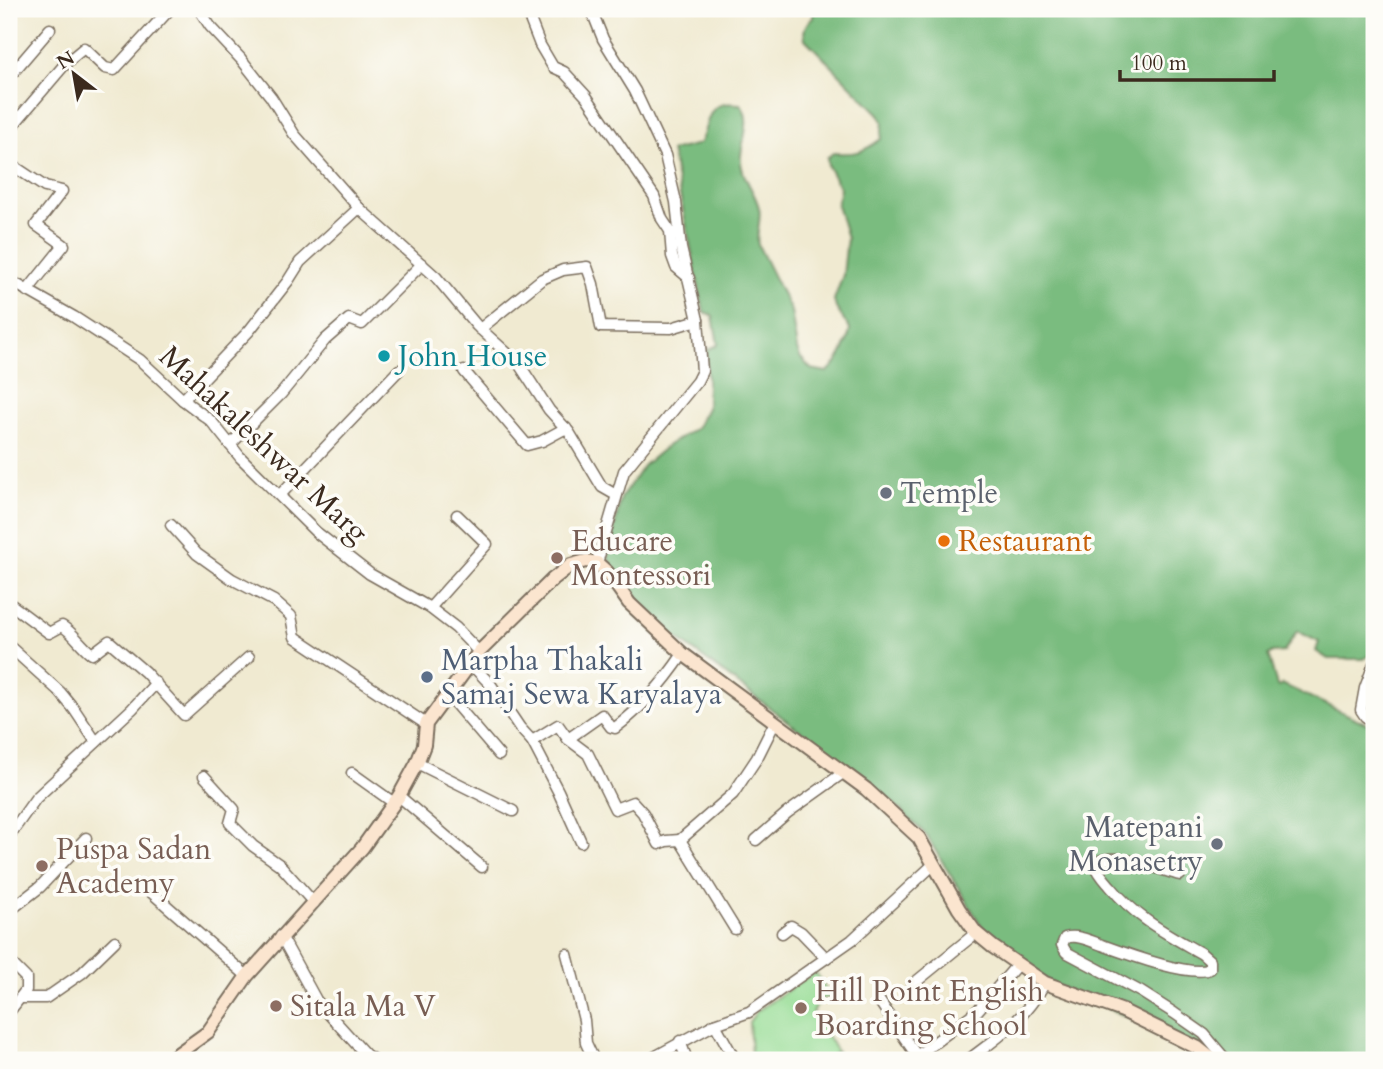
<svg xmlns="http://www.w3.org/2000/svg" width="1383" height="1069" viewBox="0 0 1383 1069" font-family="Cardo,serif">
	<rect width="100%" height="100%" fill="#fdfcf7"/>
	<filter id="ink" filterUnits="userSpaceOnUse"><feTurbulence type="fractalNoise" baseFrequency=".0143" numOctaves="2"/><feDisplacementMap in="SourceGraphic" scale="14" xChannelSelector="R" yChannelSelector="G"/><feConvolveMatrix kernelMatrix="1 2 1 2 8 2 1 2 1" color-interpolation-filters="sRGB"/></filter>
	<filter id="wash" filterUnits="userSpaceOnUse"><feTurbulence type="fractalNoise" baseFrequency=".00686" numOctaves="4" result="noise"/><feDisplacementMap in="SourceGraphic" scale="28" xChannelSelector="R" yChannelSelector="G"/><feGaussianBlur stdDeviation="1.57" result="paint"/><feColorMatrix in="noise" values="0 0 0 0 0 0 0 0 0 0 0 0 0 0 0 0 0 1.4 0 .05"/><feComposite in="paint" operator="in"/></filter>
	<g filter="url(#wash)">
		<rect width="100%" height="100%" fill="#f0ead1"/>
		<path fill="#98dd96" stroke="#6a845a" stroke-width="2" d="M815,972L831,997L821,999L813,1012L837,1052L825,1060H769L760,1055L751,1054L749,1022L757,1011Z"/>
		<path fill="#7abc7f" stroke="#5a734e" stroke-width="2" d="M813,9H1374V652L1364,659H1328L1316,651L1319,642L1297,631L1284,652L1271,653L1268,655L1277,686L1280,687L1282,684L1374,727V1053L1366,1060H1224L1049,982L990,940L926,835L884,794L653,620L629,595L608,558L621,498L644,465L668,445L696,428L707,408V350L718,345L713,316L704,312L671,151L699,144C711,125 702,99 740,104C753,119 742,139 741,156C739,175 755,190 759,208C762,220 755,233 758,245L791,311L797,349L800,357L811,369L827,372C839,363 848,344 850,329L836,308L834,300L843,275L847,238L837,205L840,188L828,166L827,158L833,153C856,154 862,153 881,139L883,122L879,114L805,39C803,29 805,24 813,18Z"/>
	</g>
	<g filter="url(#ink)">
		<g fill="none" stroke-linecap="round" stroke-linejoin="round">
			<g stroke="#7a6d5d" stroke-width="13">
				<g id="street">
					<path d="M199,9L210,26L241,59L271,97L294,134L359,208L436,277L477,326L519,364L549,410L569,432L602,487L616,495"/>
					<path d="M526,9L540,45L553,67L564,72L586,96L654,196L662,219L670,231L672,256L676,267L689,278"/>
					<path d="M591,9L603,39L635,91L665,155L676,202L681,248L698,320L702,371L697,381L624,471L597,563"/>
					<path d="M9,77L50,29"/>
					<path d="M9,130L66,63L84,48L105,68L114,70L170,9"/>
					<path d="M9,163L45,187L62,191L36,225L64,245L27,291"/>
					<path d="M9,280L74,317L140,360L183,400L211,421L240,457L316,532L370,574L430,608L456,628L479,652"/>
					<path d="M480,329L542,279L563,270L587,267L593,284L601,327L671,328L698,320"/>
					<path d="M464,371L527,445L542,441L566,428"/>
					<path d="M183,400L249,331L288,281L300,262L359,208"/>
					<path d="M230,445L281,394L325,340L349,319L362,324L422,264"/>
					<path d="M280,495L399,370"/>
					<path d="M171,525L197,554L232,579L274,601L291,616L295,637L426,724"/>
					<path d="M9,603L49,633L62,626C74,633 80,645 92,654L109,641L145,672L184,715L249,657"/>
					<path d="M430,608L487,544L457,515"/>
					<path d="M9,646L60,692L74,709L96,742"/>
					<path d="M470,663L491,685L520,728L532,741L558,791L581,842"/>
					<path d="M1374,664L1365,688L1361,710L1365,716L1374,723"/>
					<path d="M447,694L499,755"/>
					<path d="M568,739L588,754L615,809L633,802L643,813L659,844L666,841L680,840"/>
					<path d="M532,741L558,725L568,739L602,715L611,727L615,728C642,708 664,682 683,654"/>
					<path d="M417,763L513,811"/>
					<path d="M352,773L394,803"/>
					<path d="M204,776L234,809L230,823L253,846L280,865L314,903"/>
					<path d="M399,796L482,867"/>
					<path d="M9,836L36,798L132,709L156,683"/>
					<path d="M756,840L787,813L843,773"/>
					<path d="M1180,875C1160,870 1111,849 1095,864C1098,873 1104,879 1110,886C1137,919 1166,933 1202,954L1210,961V969C1191,978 1124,953 1102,945C1091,941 1077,934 1065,938L1062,945L1066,952L1141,992L1174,1013L1204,1034L1226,1060"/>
					<path d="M143,885L247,976"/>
					<path d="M9,911L40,887L86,838"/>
					<path d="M735,929L680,840L733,794L757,758L775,722"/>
					<path d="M782,933L791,926L801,932L826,958"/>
					<path d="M281,936L316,1000L366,1055L374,1060"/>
					<path d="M567,954L584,1020L586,1043L594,1060"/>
					<path d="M9,961L26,978V990L9,1012"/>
					<path d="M912,985L976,933"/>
					<path d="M20,998H46L82,973L115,941"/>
					<path d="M878,999L917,1056L978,1010L1017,965"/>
					<path d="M715,1024L735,1060"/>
					<path d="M680,1041L687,1060"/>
					<path d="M649,1060L715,1024L749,1012L852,940L934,864"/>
					<path d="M968,1060C1002,1035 1023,1020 1045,983"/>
				</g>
			</g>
			<g stroke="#7a6d5d" stroke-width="16">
				<path id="secondary" d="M169,1060L208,1032L247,976L362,848L399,796L417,763L424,745L426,724L479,652L553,579L571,565L586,561L597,563L607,572L629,603L683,654L866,789L919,838L959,909L976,933L993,947L1045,983L1123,1011L1198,1048L1213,1060"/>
			</g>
			<use href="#street" stroke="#fff" stroke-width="10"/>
			<use href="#secondary" stroke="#fbe5cf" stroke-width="12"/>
		</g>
	</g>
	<circle fill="#0f9aa8" stroke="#fdfcf7" stroke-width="2.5" cx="384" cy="356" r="7"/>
	<g fill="#6b7280" stroke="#fdfcf7" stroke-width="2.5">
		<circle cx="886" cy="493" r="7"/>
		<circle cx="1217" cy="844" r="7"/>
	</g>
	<circle fill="#e8710a" stroke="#fdfcf7" stroke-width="2.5" cx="944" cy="541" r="7"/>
	<g fill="#8d6e63" stroke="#fdfcf7" stroke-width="2.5">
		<circle cx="557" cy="558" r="7"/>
		<circle cx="42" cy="866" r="7"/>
		<circle cx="276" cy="1006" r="7"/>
		<circle cx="801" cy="1008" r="7"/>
	</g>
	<circle fill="#5c6f8a" stroke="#fdfcf7" stroke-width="2.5" cx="427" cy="677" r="7"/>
	<g text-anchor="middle" stroke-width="7" stroke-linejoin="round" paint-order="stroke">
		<g font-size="30" fill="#0d838f" stroke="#fdfcf7" text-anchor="start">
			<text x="398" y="366">John House</text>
		</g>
		<g font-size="30" fill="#3b2a1e" stroke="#fdfcf7">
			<text transform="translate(264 444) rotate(43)" y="10">Mahakaleshwar Marg</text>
		</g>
		<g font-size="30" fill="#5b616d" stroke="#fdfcf7" text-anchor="start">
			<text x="900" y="503">Temple</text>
			<text x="1203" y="837" text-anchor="end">Matepani<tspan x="1203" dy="34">Monasetry</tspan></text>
		</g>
		<g font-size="30" fill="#785e54" stroke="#fdfcf7" text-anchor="start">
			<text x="571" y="551">Educare<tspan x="571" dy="34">Montessori</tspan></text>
			<text x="56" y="859">Puspa Sadan<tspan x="56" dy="34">Academy</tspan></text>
			<text x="815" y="1001">Hill Point English<tspan x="815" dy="34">Boarding School</tspan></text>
			<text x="290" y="1016">Sitala Ma V</text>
		</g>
		<g font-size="30" fill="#c56008" stroke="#fdfcf7" text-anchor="start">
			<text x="958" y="551">Restaurant</text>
		</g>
		<g font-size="30" fill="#4e5e75" stroke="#fdfcf7" text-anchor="start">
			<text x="441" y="670">Marpha Thakali<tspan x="441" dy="34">Samaj Sewa Karyalaya</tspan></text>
		</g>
	</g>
	<rect width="1383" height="1069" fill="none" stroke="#fdfcf7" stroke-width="35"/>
	<g transform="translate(74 74) rotate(329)" stroke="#fdfcf7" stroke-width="5" paint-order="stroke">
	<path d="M0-5L12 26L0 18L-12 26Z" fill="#3b2a1e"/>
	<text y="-10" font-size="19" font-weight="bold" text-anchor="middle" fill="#3b2a1e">N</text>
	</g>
	<path d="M1120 70v10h154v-10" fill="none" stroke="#3b2a1e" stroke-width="3.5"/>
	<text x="1131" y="70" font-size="21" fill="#3b2a1e" stroke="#fdfcf7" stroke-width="5" paint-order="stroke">100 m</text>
</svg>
